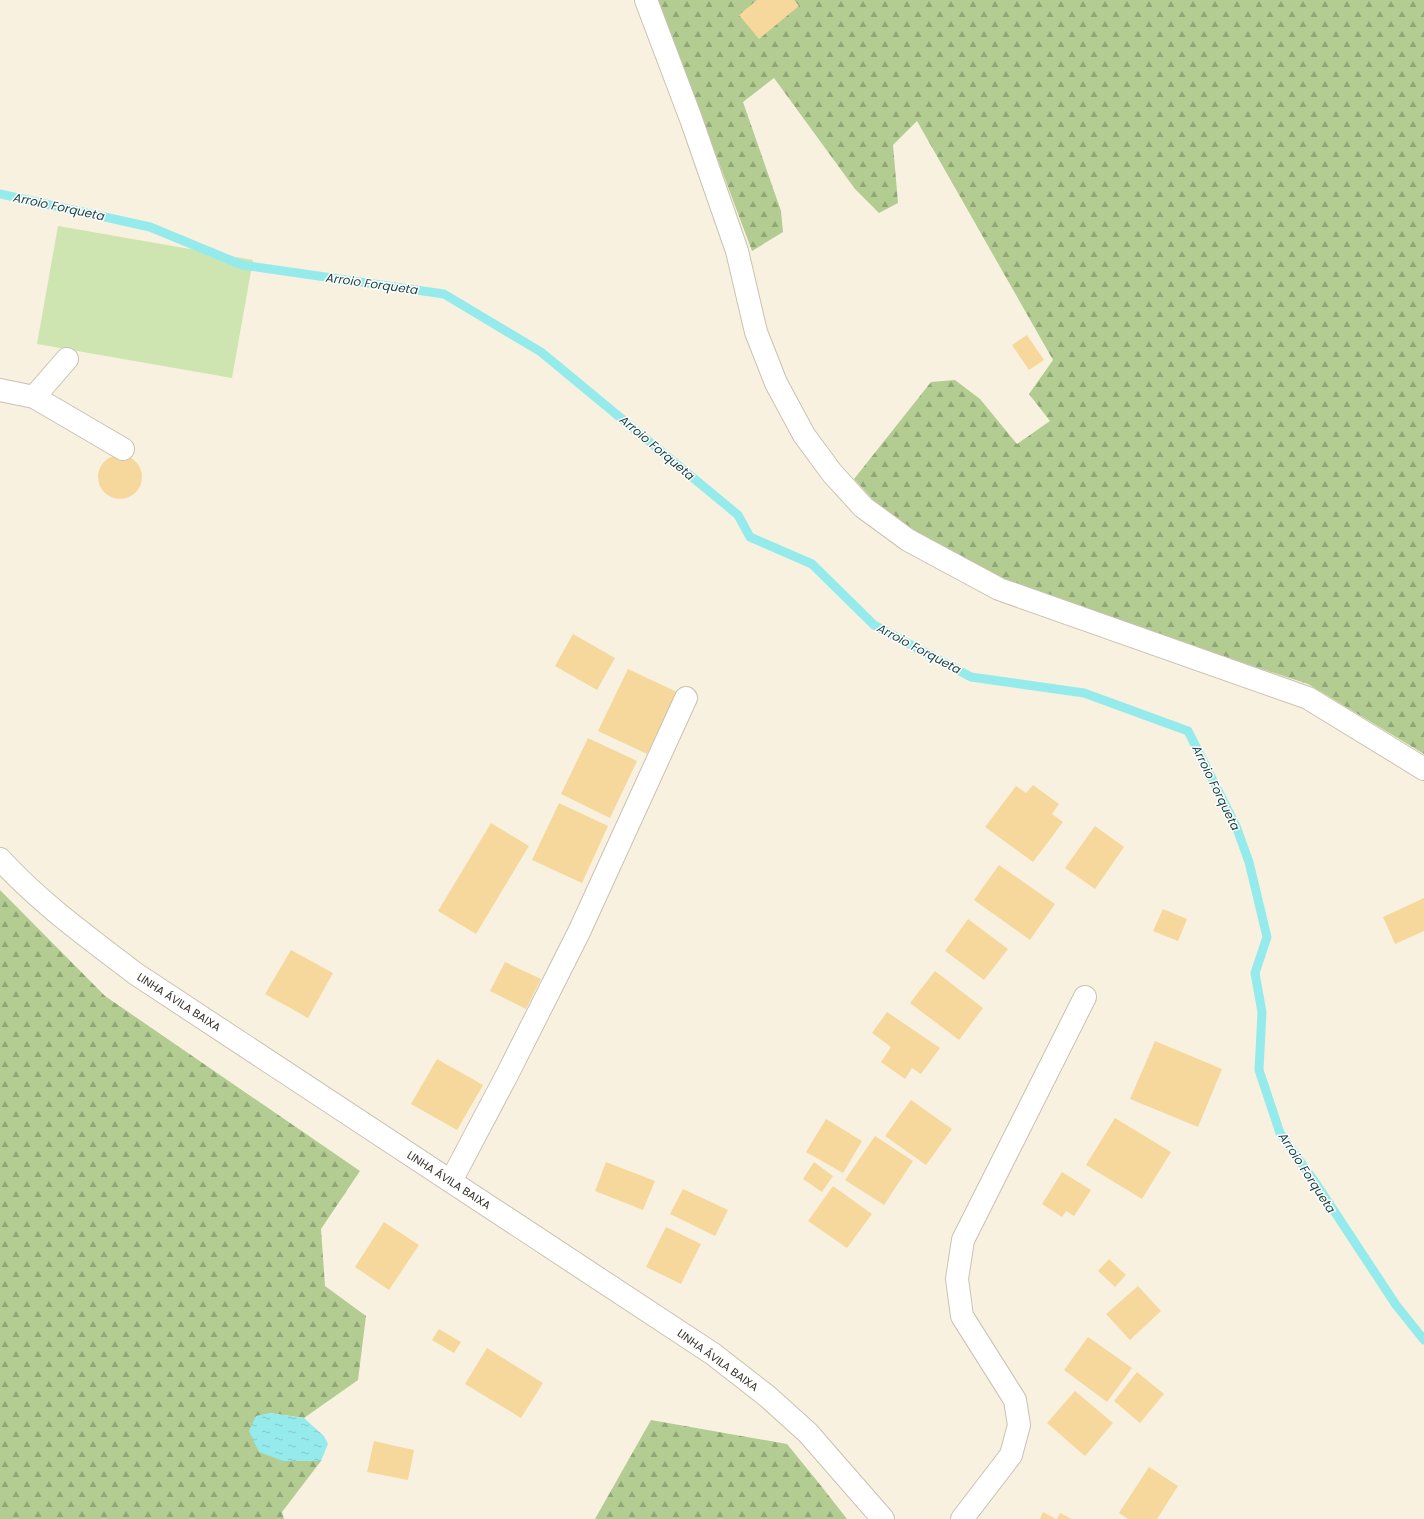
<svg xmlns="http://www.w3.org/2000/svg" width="1424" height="1519" viewBox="0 0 1424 1519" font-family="Poppins,sans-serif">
	<defs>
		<pattern id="forest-firs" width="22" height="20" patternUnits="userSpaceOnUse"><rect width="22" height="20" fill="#b2cc92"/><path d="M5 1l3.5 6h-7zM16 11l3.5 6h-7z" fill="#91a677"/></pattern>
		<pattern id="water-ripples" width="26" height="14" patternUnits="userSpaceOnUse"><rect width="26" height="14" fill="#95ebeb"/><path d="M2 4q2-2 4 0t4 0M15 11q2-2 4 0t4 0" fill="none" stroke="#81caca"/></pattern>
	</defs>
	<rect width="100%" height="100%" fill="#f9f1e0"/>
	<path fill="#cee5b1" d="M58,226L253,260L232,378L37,344Z"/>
	<g fill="url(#forest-firs)">
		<path d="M658,0H1424V754L1308,684L1131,626L1008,582L918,534L876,503L854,479L931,382L955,380L980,399L1017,444L1050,421L1029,394L1053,360L917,121L893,145L898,203L879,213L855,189L774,78L743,102L781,211L783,232L752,251Z"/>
		<path d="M0,890L105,996L360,1171L321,1229L325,1286L366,1316L358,1380L304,1418L269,1413L283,1461H321L282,1512L284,1519H0Z"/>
		<path d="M651,1420L787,1444L822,1487L847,1519H595Z"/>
	</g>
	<path fill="url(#water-ripples)" d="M269,1413L304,1418L324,1436L328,1444L321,1461H283L259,1452L249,1431L256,1416Z"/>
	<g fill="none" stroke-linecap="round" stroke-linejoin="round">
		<path stroke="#95ebeb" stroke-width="9" d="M0,194L150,227L242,265L444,294L541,352L738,515L750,537L812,564L874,625L971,677L1084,693L1188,731L1236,826L1249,862L1267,937L1255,973L1262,1012L1259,1070L1280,1133L1315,1182L1396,1305L1424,1340"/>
	</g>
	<g fill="#f6d89d">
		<path d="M757,0H794L799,6L759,39L739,15Z"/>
		<path d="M1027,335L1044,360L1029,370L1012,345Z"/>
		<circle cx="120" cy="477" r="22"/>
		<path d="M573,634L615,658L597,690L555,666Z"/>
		<path d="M628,669L677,692L647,754L598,731Z"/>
		<path d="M588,738L637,761L610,818L561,794Z"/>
		<path d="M1033,785L1059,804L1052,814L1063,822L1033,862L985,827L1016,786L1026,793Z"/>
		<path d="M559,803L608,826L582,883L532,860Z"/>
		<path d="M491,823L529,846L476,934L438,911Z"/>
		<path d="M1095,826L1124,847L1095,889L1065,868Z"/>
		<path d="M999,865L1055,904L1030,940L974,900Z"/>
		<path d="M1424,898V931L1395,944L1383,917Z"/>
		<path d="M1163,909L1187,919L1178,941L1153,931Z"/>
		<path d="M968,919L1008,949L984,980L945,951Z"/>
		<path d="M291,950L333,973L308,1018L265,994Z"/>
		<path d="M505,962L541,979L526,1009L490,991Z"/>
		<path d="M935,971L983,1008L959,1040L910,1003Z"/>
		<path d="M887,1012L940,1048L921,1074L912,1068L905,1079L881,1062L891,1047L872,1033Z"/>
		<path d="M1155,1041L1222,1069L1198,1127L1130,1099Z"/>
		<path d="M437,1059L483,1085L457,1130L411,1104Z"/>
		<path d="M911,1100L952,1129L926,1165L885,1136Z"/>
		<path d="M1115,1118L1171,1152L1142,1199L1086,1165Z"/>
		<path d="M826,1119L862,1141L843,1173L806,1152Z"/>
		<path d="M875,1136L913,1161L884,1205L845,1180Z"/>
		<path d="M606,1162L655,1181L643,1210L595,1191Z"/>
		<path d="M814,1162L833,1176L822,1192L803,1179Z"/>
		<path d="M1062,1172L1091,1190L1074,1216L1066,1211L1062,1217L1042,1204Z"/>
		<path d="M833,1186L872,1214L847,1248L808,1221Z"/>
		<path d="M683,1189L728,1210L715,1236L670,1214Z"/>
		<path d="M384,1222L419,1245L389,1290L355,1267Z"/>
		<path d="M666,1227L701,1244L681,1284L646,1267Z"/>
		<path d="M1109,1259L1126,1275L1115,1287L1098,1271Z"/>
		<path d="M1138,1286L1161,1311L1130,1340L1106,1314Z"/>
		<path d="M439,1329L461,1342L454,1353L432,1340Z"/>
		<path d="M1088,1337L1132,1368L1107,1402L1064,1370Z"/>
		<path d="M487,1348L543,1383L521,1418L465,1384Z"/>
		<path d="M1137,1372L1164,1394L1140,1423L1114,1401Z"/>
		<path d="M1075,1391L1113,1423L1085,1456L1047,1423Z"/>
		<path d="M374,1441L414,1450L408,1480L367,1472Z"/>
		<path d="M1149,1467L1178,1486L1157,1519H1128L1119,1513Z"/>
		<path d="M1043,1512L1056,1519H1040Z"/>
		<path d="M1060,1513L1072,1519H1057Z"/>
	</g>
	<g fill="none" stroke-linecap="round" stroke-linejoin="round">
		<g stroke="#cac1b1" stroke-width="24">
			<g id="street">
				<path d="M646,0L691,119L737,251L756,332L776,383L804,435L832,473L863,507L908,540L999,589L1308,698L1424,769"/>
				<path d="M0,390L34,397L123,449"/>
				<path d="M34,397L67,359"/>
				<path d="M451,1181L508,1073L579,932L686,698"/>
				<path d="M962,1519L1011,1455L1019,1425L1015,1400L962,1316L957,1279L963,1240L1085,997"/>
			</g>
		</g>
		<g stroke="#cac1b1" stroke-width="24">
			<path id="secondary" d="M0,859C40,903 89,938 136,974L713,1354L767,1396L808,1433L883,1519"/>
		</g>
		<use href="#street" stroke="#fff" stroke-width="22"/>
		<use href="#secondary" stroke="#fff" stroke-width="22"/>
	</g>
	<g text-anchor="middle" stroke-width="3" stroke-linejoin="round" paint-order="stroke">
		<g font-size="11" fill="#322e28" stroke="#fff">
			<text transform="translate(179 1002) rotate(33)" y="4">LINHA ÁVILA BAIXA</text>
			<text transform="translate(449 1180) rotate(33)" y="4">LINHA ÁVILA BAIXA</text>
			<text transform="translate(718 1360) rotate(36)" y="4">LINHA ÁVILA BAIXA</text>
		</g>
		<g font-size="12" font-style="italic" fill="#1a4343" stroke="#fff">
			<text transform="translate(59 207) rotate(12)" y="4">Arroio Forqueta</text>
			<text transform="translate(372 284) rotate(8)" y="4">Arroio Forqueta</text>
			<text transform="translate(657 448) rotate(40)" y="4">Arroio Forqueta</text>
			<text transform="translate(919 649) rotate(28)" y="4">Arroio Forqueta</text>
			<text transform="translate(1216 788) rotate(64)" y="4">Arroio Forqueta</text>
			<text transform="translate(1307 1173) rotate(57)" y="4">Arroio Forqueta</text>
		</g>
	</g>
</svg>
